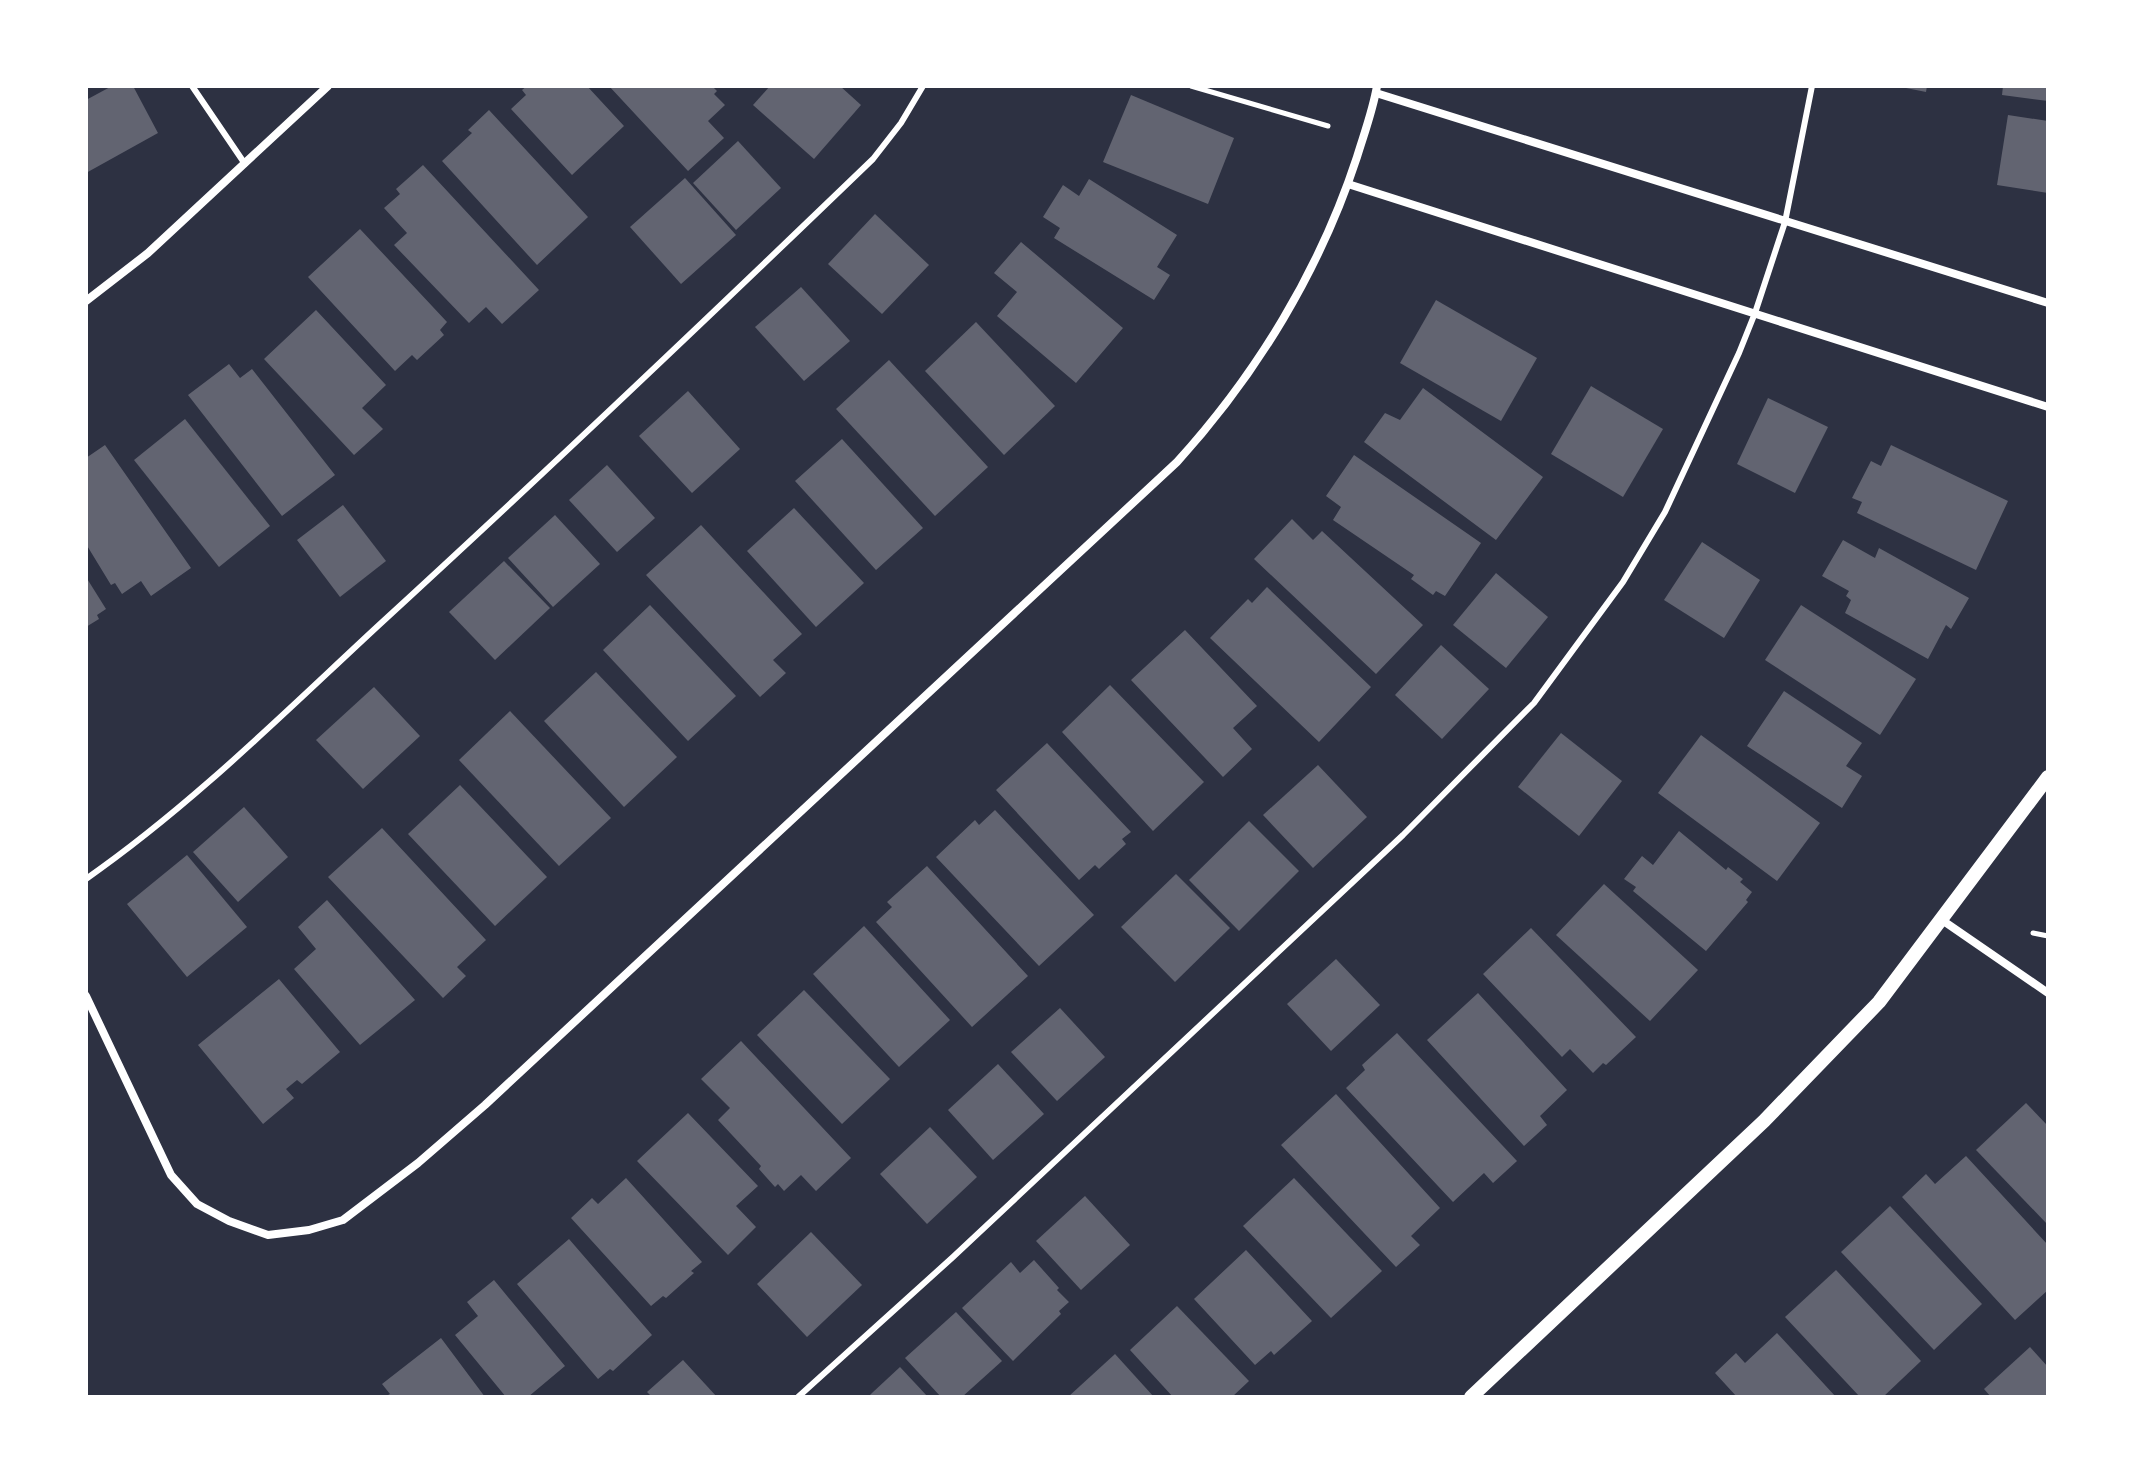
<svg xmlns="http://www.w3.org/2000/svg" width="2134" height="1483" viewBox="0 0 2134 1483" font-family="'Exo 2',sans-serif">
	<rect width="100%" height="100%" fill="#2d3142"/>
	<g fill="#626471">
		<path d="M112,86H133L158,133L86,173V100Z"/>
		<path d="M527,86H587L624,126L572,175L511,109L526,95L522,90Z"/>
		<path d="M609,86H712L717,91L714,94L725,105L708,121L724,138L688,171Z"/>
		<path d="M770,86H840L861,105L814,159L753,105Z"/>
		<path d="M1896,86H1927L1926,92Z"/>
		<path d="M2003,86H2048V101L2002,95Z"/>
		<path d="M1131,95L1234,138L1208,204L1103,162Z"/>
		<path d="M489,110L588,217L537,265L442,161L472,133L468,130Z"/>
		<path d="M2008,115L2048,121V193L1997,185Z"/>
		<path d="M738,141L781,188L736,230L693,183Z"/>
		<path d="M423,165L539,290L502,324L486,307L469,323L394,245L407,233L384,208L400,194L396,189Z"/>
		<path d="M685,178L736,235L681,284L630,227Z"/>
		<path d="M1089,179L1177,235L1157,267L1170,275L1154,300L1054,238L1060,228L1043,217L1063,185L1079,196Z"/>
		<path d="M875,214L929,265L882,314L828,264Z"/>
		<path d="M360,229L447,322L440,330L444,335L417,360L412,355L395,371L308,277Z"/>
		<path d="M1021,242L1123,328L1076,383L997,316L1017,292L994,273Z"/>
		<path d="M801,287L850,341L804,381L755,327Z"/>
		<path d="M1436,300L1537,358L1501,421L1400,363Z"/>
		<path d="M316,310L386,385L362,408L383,429L354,455L264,359Z"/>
		<path d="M976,322L1055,406L1004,455L925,371Z"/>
		<path d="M889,360L988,467L935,516L836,409Z"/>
		<path d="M229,364L240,378L252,369L335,475L282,516L188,395Z"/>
		<path d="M1591,386L1663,429L1623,497L1551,454Z"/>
		<path d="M1423,388L1543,477L1496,540L1364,442L1385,413L1400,420Z"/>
		<path d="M688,391L740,449L692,493L639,436Z"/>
		<path d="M1768,398L1828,427L1795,493L1737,464Z"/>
		<path d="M185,419L270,526L219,567L134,460Z"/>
		<path d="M842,439L923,528L876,570L795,481Z"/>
		<path d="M105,445L191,568L151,596L141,581L122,594L115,583L111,585L86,544V458Z"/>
		<path d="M1891,445L2008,501L1976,570L1857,513L1862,502L1852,498L1871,461L1881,466Z"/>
		<path d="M1354,455L1481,543L1445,596L1436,591L1433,595L1411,579L1414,575L1333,520L1341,507L1326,496Z"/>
		<path d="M607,465L655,518L617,552L569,500Z"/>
		<path d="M343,505L386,561L340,597L297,540Z"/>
		<path d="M794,508L864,583L816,627L747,551Z"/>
		<path d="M555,515L600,564L553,607L508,558Z"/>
		<path d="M1292,519L1313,540L1322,531L1423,625L1376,674L1254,559Z"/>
		<path d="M701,525L802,634L773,660L786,673L760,697L646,575Z"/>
		<path d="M1843,540L1875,558L1879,548L1969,598L1951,629L1946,625L1928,659L1845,613L1851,600L1846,596L1849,591L1822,576Z"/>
		<path d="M1702,542L1760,580L1724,638L1664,600Z"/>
		<path d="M504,561L550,608L495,660L449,612Z"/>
		<path d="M1496,573L1548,617L1506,668L1453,625Z"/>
		<path d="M86,577L106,609L97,615L99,619L86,627Z"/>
		<path d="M1267,587L1371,687L1319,742L1210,638L1248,599L1252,603Z"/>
		<path d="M650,605L736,696L688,741L603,650Z"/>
		<path d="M1801,605L1916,679L1880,735L1765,660Z"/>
		<path d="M1185,630L1257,706L1233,728L1252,749L1223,777L1131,680Z"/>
		<path d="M1441,645L1489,689L1442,739L1395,695Z"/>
		<path d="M596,672L677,757L624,807L544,721Z"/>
		<path d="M1110,685L1204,782L1153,831L1062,732Z"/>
		<path d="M374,687L420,736L363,789L316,740Z"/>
		<path d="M1784,691L1862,743L1846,766L1862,776L1842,808L1747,746Z"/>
		<path d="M510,711L611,818L559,866L459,760Z"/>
		<path d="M1561,733L1622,781L1579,836L1518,787Z"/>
		<path d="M1701,735L1820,823L1777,881L1658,793Z"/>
		<path d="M1047,743L1131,832L1122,839L1126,844L1099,869L1095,865L1079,880L996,790Z"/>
		<path d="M1318,765L1367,817L1313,868L1263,815Z"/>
		<path d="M460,785L547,877L495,926L408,834Z"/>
		<path d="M244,807L288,857L238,902L193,852Z"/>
		<path d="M995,810L1094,915L1039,966L936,857L975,820L979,825Z"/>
		<path d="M1249,821L1299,871L1239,931L1189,880Z"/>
		<path d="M382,828L486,940L457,967L466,976L443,998L328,877Z"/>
		<path d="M1679,831L1726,870L1728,867L1743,879L1740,882L1752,892L1746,900L1748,902L1706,951L1633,891L1636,887L1624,879L1642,856L1653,865Z"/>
		<path d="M187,855L247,927L187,977L127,904Z"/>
		<path d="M927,866L1028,976L972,1027L876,922L892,907L887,902Z"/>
		<path d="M1176,874L1230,928L1175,982L1121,927Z"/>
		<path d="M1604,884L1698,970L1650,1021L1556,935Z"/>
		<path d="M327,900L415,1000L360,1045L294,969L316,949L298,927Z"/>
		<path d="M864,926L950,1020L899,1067L813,974Z"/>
		<path d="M1531,928L1636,1037L1606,1065L1603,1063L1593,1073L1570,1049L1562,1057L1483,974Z"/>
		<path d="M1336,959L1380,1005L1331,1051L1287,1004Z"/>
		<path d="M279,979L340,1052L302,1084L297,1080L286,1089L294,1098L263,1124L198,1045Z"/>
		<path d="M804,990L890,1079L842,1124L757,1035Z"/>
		<path d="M1478,993L1567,1090L1540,1116L1547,1125L1524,1146L1427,1040Z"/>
		<path d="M1060,1008L1105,1057L1057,1101L1011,1052Z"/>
		<path d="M1397,1033L1517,1161L1493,1183L1484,1173L1453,1202L1346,1088L1365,1070L1362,1065Z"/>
		<path d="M741,1041L851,1158L816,1191L801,1175L784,1191L778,1184L775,1187L759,1169L761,1166L718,1120L730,1108L701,1079Z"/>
		<path d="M998,1064L1044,1114L993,1160L948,1110Z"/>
		<path d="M1336,1094L1440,1208L1411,1236L1420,1245L1396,1267L1281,1145Z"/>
		<path d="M2026,1103L2048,1126V1225L1976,1150Z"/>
		<path d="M688,1113L758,1186L736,1206L756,1227L728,1255L637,1161Z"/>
		<path d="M930,1127L977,1177L927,1224L880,1174Z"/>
		<path d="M1966,1156L2048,1245V1290L2015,1320L1902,1197L1926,1174L1935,1184Z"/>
		<path d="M626,1178L702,1262L691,1271L694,1273L666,1298L663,1296L651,1306L571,1218L592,1198L598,1204Z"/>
		<path d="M1294,1178L1382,1271L1331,1318L1243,1226Z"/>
		<path d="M1085,1196L1130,1245L1081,1290L1036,1241Z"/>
		<path d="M1890,1206L1982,1304L1934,1350L1841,1252Z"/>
		<path d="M811,1232L862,1285L807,1337L757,1284Z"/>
		<path d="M569,1239L652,1335L613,1371L610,1369L598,1379L517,1284Z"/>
		<path d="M1246,1250L1312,1321L1274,1355L1271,1351L1255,1365L1194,1299Z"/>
		<path d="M1034,1260L1059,1288L1057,1290L1069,1302L1059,1311L1061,1314L1013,1361L962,1308L1011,1262L1020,1273Z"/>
		<path d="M1836,1270L1921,1361L1883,1397H1860L1785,1317Z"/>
		<path d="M494,1280L565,1366L528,1397H506L455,1335L478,1316L467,1302Z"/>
		<path d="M1177,1306L1249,1381L1232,1397H1173L1130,1350Z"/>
		<path d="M956,1312L1002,1361L962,1397H941L905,1358Z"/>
		<path d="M1777,1333L1836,1397H1737L1715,1373L1736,1353L1745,1363Z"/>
		<path d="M441,1338L485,1397H384L390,1394L382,1384Z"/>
		<path d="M2030,1347L2048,1367V1397H1991L1984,1389Z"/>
		<path d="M1115,1354L1154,1397H1068Z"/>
		<path d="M683,1360L717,1397H652L647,1392Z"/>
		<path d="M900,1367L928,1397H868L872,1393Z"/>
	</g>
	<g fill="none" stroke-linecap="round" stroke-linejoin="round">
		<g stroke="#fff" stroke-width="5">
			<path d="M1191,86L1328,126"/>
			<path d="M2033,933L2048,936"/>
		</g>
		<g stroke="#fff" stroke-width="6">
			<path d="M192,86L245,164"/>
			<path d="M86,879C192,805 285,712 379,625C546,472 710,316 873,159L901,123L923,86"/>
			<path d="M798,1397L953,1257L1403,835L1534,703L1623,582L1665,512L1739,353L1755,313L1785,222L1812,86"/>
		</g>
		<g stroke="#fff" stroke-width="8">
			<path d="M1376,93L2048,303"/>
			<path d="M1348,184L2048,407"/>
			<path d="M86,301L148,253L328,86"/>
			<path d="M1942,920L2048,993"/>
			<path d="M86,996L171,1175L197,1204L229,1221L268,1235L309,1230L343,1220L418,1163L485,1105L1177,462C1257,374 1320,270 1357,157C1364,134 1373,110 1377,86"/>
		</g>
		<path stroke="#fff" stroke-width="14" d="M1471,1397L1764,1121L1879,1002L2048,777"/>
	</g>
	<rect width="2134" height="1483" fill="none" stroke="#ffffff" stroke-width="176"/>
</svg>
